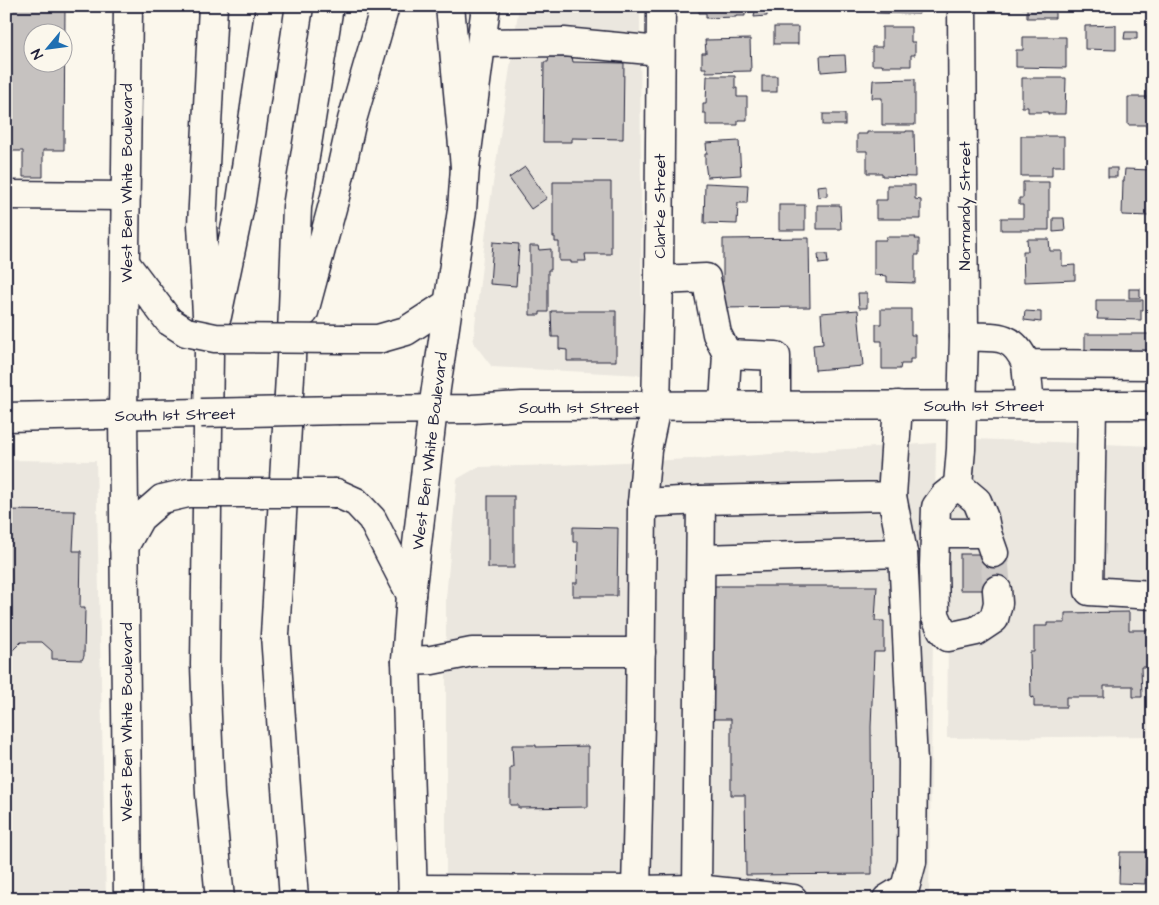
<svg xmlns="http://www.w3.org/2000/svg" width="1159" height="905" viewBox="0 0 1159 905" font-family="'Architects Daughter',sans-serif">
	<rect width="100%" height="100%" fill="#fbf7ec"/>
	<filter id="ink" filterUnits="userSpaceOnUse"><feTurbulence type="fractalNoise" baseFrequency=".02" numOctaves="2"/><feDisplacementMap in="SourceGraphic" scale="10" xChannelSelector="R" yChannelSelector="G"/><feConvolveMatrix kernelMatrix="1 2 1 2 8 2 1 2 1" color-interpolation-filters="sRGB"/></filter>
	<g filter="url(#ink)">
		<g fill="#ebe7df">
			<path d="M519,6H640L642,375L492,367L473,342L486,231Z"/>
			<path d="M950,438L1153,446V736L947,738Z"/>
			<path d="M936,443L929,899H446V598L457,479L478,467L557,465L713,458Z"/>
			<path d="M6,460L96,461L106,899H6Z"/>
		</g>
		<g fill="#c6c2c0" stroke="#22223b" fill-rule="evenodd">
			<path d="M6,6H65L64,150H43V177H23V151H6ZM32,32H62V62H32Z"/>
			<path d="M699,6H767V16L754,17L755,11L745,12V16H736V17L706,18V13H699Z"/>
			<rect x="780" y="6" width="16" height="3"/>
			<path d="M876,6H919V14L876,13Z"/>
			<path d="M1022,6H1055V18H1027V8H1022Z"/>
			<path d="M1116,25V50L1085,49V26Z"/>
			<rect x="774" y="27" width="24" height="17"/>
			<path d="M882,27H911V42H915V55H911V66H882V65H872V47H882Z"/>
			<path d="M1125,32H1137V39H1124Z"/>
			<path d="M1023,37H1066V68L1016,67V50H1023Z"/>
			<path d="M750,39L751,71L706,72V68H702V53H706L705,40Z"/>
			<path d="M845,55L846,70L821,72L820,56Z"/>
			<path d="M549,57H572L573,62L624,63L623,139L572,138V142H543L544,62H548Z"/>
			<path d="M707,76H735V88H737V97H747V120H738V125H706V113H703V104H706Z"/>
			<rect x="762" y="76" width="15" height="16"/>
			<path d="M1022,78H1066L1065,114H1048V112H1028V107H1022Z"/>
			<path d="M915,79V125H882V98H872L873,80Z"/>
			<path d="M1128,97H1151L1152,125H1128Z"/>
			<rect x="823" y="114" width="22" height="11"/>
			<path d="M906,131H914L915,177L882,176V173H867V151H857V134H867V132H906Z"/>
			<path d="M1021,136H1064V166H1052V176H1021Z"/>
			<path d="M739,141L741,175L707,177L705,162V154H707L706,143Z"/>
			<path d="M525,167L547,198L531,209L509,178Z"/>
			<rect x="1108" y="168" width="9" height="9"/>
			<path d="M1125,169L1151,170L1150,216L1122,215L1123,181H1124Z"/>
			<path d="M553,182H611V254H585L586,261H578V263H571V261H559V242H555V237H553Z"/>
			<path d="M1023,182H1049V230H1001V218H1023V205H1019V198H1023Z"/>
			<path d="M705,183L748,185L747,203H738L737,224L704,223Z"/>
			<path d="M827,185V196L818,197L817,186Z"/>
			<path d="M887,185H915V199L921,200V219H876V200H887Z"/>
			<rect x="779" y="205" width="26" height="25"/>
			<path d="M817,205H840L841,229H817Z"/>
			<path d="M1053,218H1064L1065,231L1053,232Z"/>
			<path d="M886,237H916L915,239H919V255H915V283L887,282V276L874,275V240H886Z"/>
			<path d="M809,238L810,307L719,308V282H723V239Z"/>
			<path d="M1027,239H1049L1050,251H1062V266L1075,265V280L1024,282L1023,251H1028Z"/>
			<path d="M493,242L519,244L516,286L490,284Z"/>
			<path d="M530,246H538L539,250L551,249V270H548V312H540V315H530Z"/>
			<path d="M818,254H827L828,263L819,264Z"/>
			<rect x="1129" y="289" width="11" height="9"/>
			<path d="M858,293H867V308H859Z"/>
			<path d="M1096,300H1143V310H1141V320L1097,319L1098,312L1096,311Z"/>
			<path d="M881,309H911V335H915V359H910V364H901L900,369H882V341H876V324H881Z"/>
			<path d="M858,310L863,366L815,370L813,345L823,344L821,313Z"/>
			<path d="M551,311H616V361H567V350L559,349V337H552Z"/>
			<path d="M1025,311L1041,312V322L1024,320Z"/>
			<rect x="1085" y="334" width="68" height="23"/>
			<rect x="488" y="496" width="26" height="72"/>
			<path d="M6,510L75,511L73,551H81L80,608H85L84,656L82,660L52,659V651L42,642H21L11,652V660H6Z"/>
			<path d="M573,527L618,528L617,596H573V583H577L578,542H573Z"/>
			<rect x="960" y="554" width="45" height="36"/>
			<path d="M709,586H877L875,621H884V652H874L871,727L872,874L746,875L745,795H731V719H710Z"/>
			<path d="M1129,612V630H1150V667H1141L1142,697H1133V686H1104V697H1066V707H1034V697L1031,698L1030,652H1034V626H1047V623H1065V613Z"/>
			<path d="M512,745H536V747L588,746V807L518,808V805H510V767H513Z"/>
			<path d="M1120,852H1146L1145,884L1119,883Z"/>
		</g>
		<g fill="none" stroke-linecap="round" stroke-linejoin="round">
			<path stroke="#d0ccc9" stroke-width="28" stroke-dasharray="28 14" stroke-linecap="butt" d="M994,553L997,590"/>
			<g stroke="#22223b" stroke-width="31">
				<g id="minor">
					<path d="M482,43L564,42L660,51"/>
					<path d="M6,195L126,196"/>
					<path d="M659,280L706,278L717,334L727,354"/>
					<path d="M964,337C994,337 1013,332 1026,364L1153,365"/>
					<path d="M1026,364L1030,405"/>
					<path d="M724,405L727,354L776,356V405"/>
					<path d="M1092,405L1089,591L1153,595"/>
					<path d="M958,485L961,449L964,337L962,6"/>
					<path d="M642,503L701,500"/>
					<path d="M935,533H987"/>
					<path d="M994,553L987,533L984,518L977,501L958,485L944,496L936,507L934,566L935,615L942,630L948,637L976,631L994,619L998,603L997,590"/>
					<path d="M701,559L903,553L892,496"/>
					<path d="M406,661L432,660L472,652H641"/>
					<path d="M413,889L636,890L697,889L701,500L892,496L898,405"/>
					<path d="M697,889L793,899"/>
					<path d="M636,890L640,722L642,503L647,450L656,407L659,280L661,6"/>
					<path d="M887,899L905,888L912,862L913,763L903,553"/>
				</g>
			</g>
			<g stroke="#22223b" stroke-width="31">
				<g id="major">
					<path d="M126,264L169,321"/>
					<path d="M344,339H378L406,331L449,303"/>
					<path d="M341,410L472,409L522,406L1153,405"/>
					<path d="M6,417L201,413"/>
					<path d="M336,493L356,502L372,519L411,595"/>
					<path d="M124,547L140,518L162,499"/>
					<path d="M128,899L123,415L128,6"/>
					<path d="M413,899L406,661L411,595L433,409L462,210L465,167L486,6"/>
				</g>
			</g>
			<g stroke="#22223b" stroke-width="31">
				<g id="highway">
					<path d="M213,6L202,225L209,351L205,665L210,794L220,899"/>
					<path d="M450,6L465,167"/>
					<path d="M304,312L335,197L352,120L385,6"/>
					<path d="M217,316L241,201L270,6"/>
					<path d="M294,899L275,635L291,359L297,207L329,6"/>
				</g>
			</g>
			<use href="#minor" stroke="#fbf7ec" stroke-width="28"/>
			<use href="#major" stroke="#fbf7ec" stroke-width="28"/>
			<use href="#highway" stroke="#fbf7ec" stroke-width="28"/>
			<g stroke="#22223b" stroke-width="31" stroke-linecap="butt">
				<g id="major-bridge">
					<path d="M169,321L186,332L215,338L344,339"/>
					<path d="M201,413L341,410"/>
					<path d="M162,499L188,493H336"/>
				</g>
			</g>
			<use href="#major-bridge" stroke="#fbf7ec" stroke-width="28"/>
		</g>
	</g>
	<g text-anchor="middle" stroke-width="4" stroke-linejoin="round" paint-order="stroke">
		<g font-size="16" fill="#22223b" stroke="#fbf7ec">
			<text transform="translate(126 183) rotate(-90)" y="6">West Ben White Boulevard</text>
			<text transform="translate(659 206) rotate(-90)" y="6">Clarke Street</text>
			<text transform="translate(964 206) rotate(-90)" y="6">Normandy Street</text>
			<text x="984" y="411">South 1st Street</text>
			<text x="579" y="413">South 1st Street</text>
			<text transform="translate(175 414) rotate(-1)" y="6">South 1st Street</text>
			<text transform="translate(429 451) rotate(-83)" y="6">West Ben White Boulevard</text>
			<text transform="translate(126 722) rotate(-90)" y="6">West Ben White Boulevard</text>
		</g>
	</g>
	<rect width="1159" height="905" fill="none" stroke="#fbf7ec" stroke-width="25"/>
	<rect x="12" y="12" width="1134" height="880" fill="none" stroke="#22223b" stroke-width="2" filter="url(#ink)"/>
	<g transform="translate(48 48) rotate(241)"><circle r="24" fill="#fbf7ec" stroke="#a4a2a5"/>
	<path d="M0-4L9 19L0 12L-9 19Z" fill="#1f6fb2"/>
	<text y="-8" font-size="14" font-weight="bold" text-anchor="middle" fill="#22223b">N</text>
	</g>
</svg>
